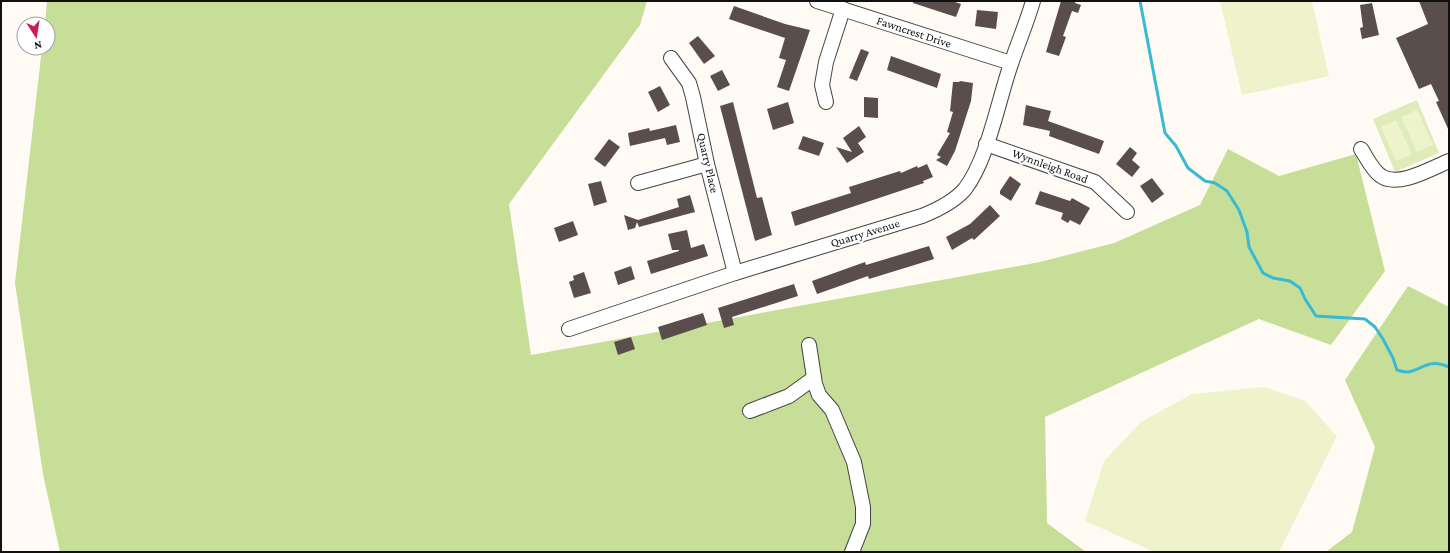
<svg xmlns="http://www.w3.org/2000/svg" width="1450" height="553" viewBox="0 0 1450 553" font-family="'Crimson Pro',serif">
	<rect width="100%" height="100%" fill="#fffaf3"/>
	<path fill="#dfecba" d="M1417,100L1439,153L1395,172L1373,119Z"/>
	<g fill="#c7de98">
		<path d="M47,1H647L640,25L509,204L531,355L1040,262L1114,243L1200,205L1228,149L1279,176L1356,154L1385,271L1331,345L1259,319L1045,417L1047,523L1086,552H60L43,474L15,283L42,48H48V24H45Z"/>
		<path d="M1408,286L1449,307V552H1326L1352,532L1375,447L1345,380Z"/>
	</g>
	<g fill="#eef3cc">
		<path d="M1220,1H1312L1329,76L1242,95Z"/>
		<path d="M1417,110L1433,145L1417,152L1401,117Z"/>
		<path d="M1396,120L1412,154L1396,161L1381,127Z"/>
		<path d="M1264,387L1305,401L1337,436L1279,552H1155L1085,521L1104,461L1141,422L1192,394Z"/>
	</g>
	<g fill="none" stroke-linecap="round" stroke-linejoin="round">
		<path stroke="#38b9d4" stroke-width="3" d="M1140,1L1165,133L1176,146L1188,168L1205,181L1215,183L1227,191L1239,210L1247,232L1249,247L1263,273L1273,278L1290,281L1300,288L1305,299L1316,316L1365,319L1375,327L1383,339L1393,358L1397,370C1411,375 1415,369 1427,365C1434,362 1442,364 1449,367"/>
	</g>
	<g fill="#594e4c">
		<path d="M913,1H952L961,4L956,17L913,3Z"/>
		<path d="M1061,1H1075V3L1081,5L1078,13L1072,11L1063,36L1066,37L1059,56L1046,52Z"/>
		<path d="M1419,1H1449V131L1436,102L1439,101L1431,84L1419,89L1396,38L1428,24Z"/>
		<path d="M1372,3L1379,35L1362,39L1360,28L1363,27L1360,5Z"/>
		<path d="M734,6L785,24L810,30L789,91L777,87L786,60L779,58L785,38L729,19Z"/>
		<path d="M977,10L998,12L996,29L975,26Z"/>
		<path d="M698,36L715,56L704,64L689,43Z"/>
		<path d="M861,49L869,52L857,81L849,78Z"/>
		<path d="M891,56L941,74L937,88L887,70Z"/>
		<path d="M722,70L730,85L718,91L710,76Z"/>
		<path d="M960,81L973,83L971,101L955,151L947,166L936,160L941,157L937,155L950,133L947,132L953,112L950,111L953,82H959Z"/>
		<path d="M660,86L670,105L658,112L648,92Z"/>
		<path d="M864,97L878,98V118L864,117Z"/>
		<path d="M733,102L757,198L762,197L772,235L755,241L720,106Z"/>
		<path d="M788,102L794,123L773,130L767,109Z"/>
		<path d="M1026,105L1051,111L1048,121L1104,141L1099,154L1049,136L1050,131L1023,125Z"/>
		<path d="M676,125L680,142L667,145L665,138L630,146L628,133L649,128L650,131Z"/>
		<path d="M859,126L866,137L858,143L864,152L847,163L836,147L852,152L843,138Z"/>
		<path d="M803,136L824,143L819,156L798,149Z"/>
		<path d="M609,139L620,147L605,167L594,159Z"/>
		<path d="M1130,147L1137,153L1132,160L1140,167L1132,177L1116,164Z"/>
		<path d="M927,164L933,177L923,181L924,183L795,226L791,212L851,193L849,187L900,171L901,173L917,166L918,168Z"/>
		<path d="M1010,176L1021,184L1011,201L1000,194V191Z"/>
		<path d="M1152,178L1164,194L1152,203L1140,186Z"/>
		<path d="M601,181L607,202L594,206L588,184Z"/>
		<path d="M1040,191L1070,201L1072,198L1090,208L1080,225L1070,220L1068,223L1061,219L1063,213L1035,204Z"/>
		<path d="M690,195L695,212L639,227L637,222L635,228L628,230L624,215L638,220L679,207L677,199Z"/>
		<path d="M990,205L1000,216L974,240L972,238L952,250L946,237L970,224Z"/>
		<path d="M573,221L578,235L559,242L554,228Z"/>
		<path d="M687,230L691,248L704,244L708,256L651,274L647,261L679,251V250H672L668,234Z"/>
		<path d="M929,246L934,259L869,279L868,276L817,294L812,281L865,262L866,265Z"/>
		<path d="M631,266L635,279L618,285L614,272Z"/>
		<path d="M584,272L591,293L574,298L569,282L574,280L573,276Z"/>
		<path d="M794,284L798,296L732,317L734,325L724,328L718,308Z"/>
		<path d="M703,313L707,325L662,340L658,327Z"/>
		<path d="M631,337L635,349L618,355L614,342Z"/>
	</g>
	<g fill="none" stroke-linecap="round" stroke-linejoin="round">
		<g stroke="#434343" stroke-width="16">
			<g id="minor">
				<path d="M817,1L1011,63"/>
				<path d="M671,58L689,83L693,97L707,164L735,273"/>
				<path d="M826,102L822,85L826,62L843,9"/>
				<path d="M986,144L1095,182L1127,212"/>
				<path d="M1361,149C1367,158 1372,170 1381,176C1398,188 1432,168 1449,161"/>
				<path d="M638,183L707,164"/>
				<path d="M569,329L735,273L922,216C937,210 954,202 965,189C988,159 998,101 1011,64C1018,43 1027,22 1033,1"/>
				<path d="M809,345L815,384L819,395L832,410L854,462L863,507V524L852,552"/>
				<path d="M750,411L789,396L814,378"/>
			</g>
		</g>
		<use href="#minor" stroke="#fff" stroke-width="14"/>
	</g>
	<g text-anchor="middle" stroke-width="4" stroke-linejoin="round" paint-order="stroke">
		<g font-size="12" fill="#101010" stroke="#fff">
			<text transform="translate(914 32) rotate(18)" y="4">Fawncrest Drive</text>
			<text transform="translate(708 163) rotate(77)" y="4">Quarry Place</text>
			<text transform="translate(1050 166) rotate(20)" y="4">Wynnleigh Road</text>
			<text transform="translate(865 233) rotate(-17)" y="4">Quarry Avenue</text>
		</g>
	</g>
	<rect width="1450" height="553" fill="none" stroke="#101010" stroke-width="4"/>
	<g transform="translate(36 36) rotate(168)"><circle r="19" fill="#ffffff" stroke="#9f9f9f"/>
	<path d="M0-3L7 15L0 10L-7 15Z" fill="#c8204e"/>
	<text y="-6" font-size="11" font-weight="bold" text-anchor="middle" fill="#101010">N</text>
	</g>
</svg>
